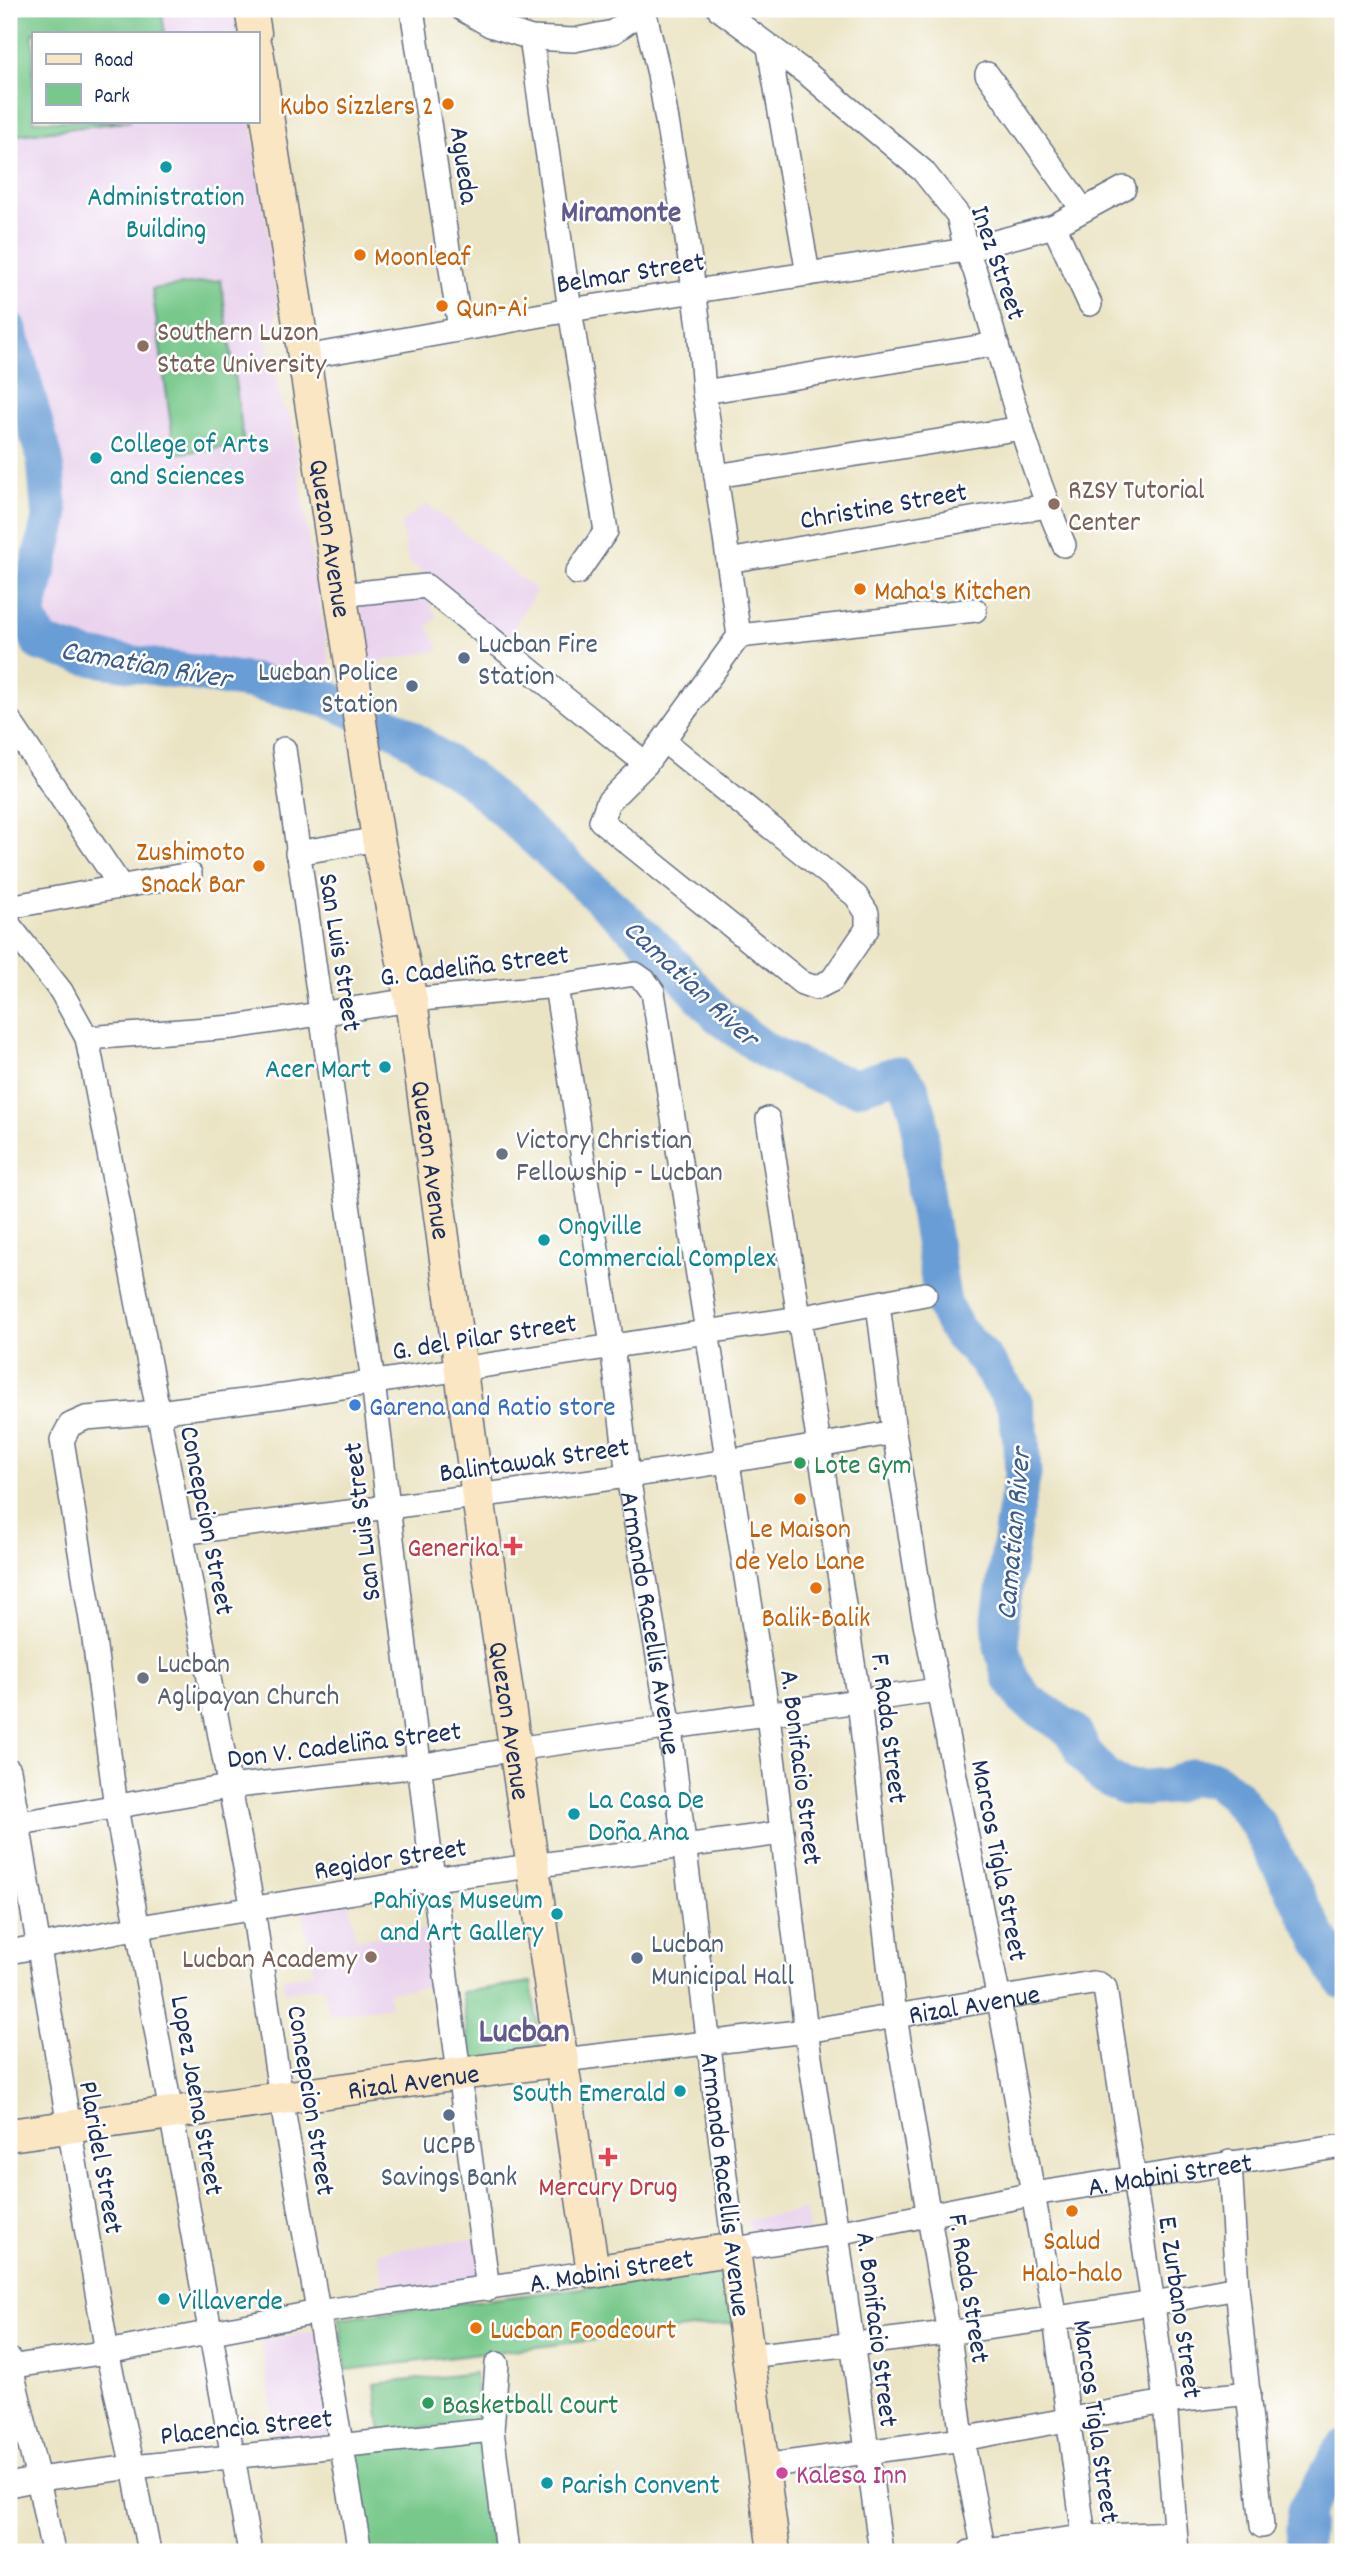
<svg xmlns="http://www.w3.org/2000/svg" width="1352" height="2561" viewBox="0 0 1352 2561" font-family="Dekko,sans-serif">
	<rect width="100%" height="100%" fill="#fff"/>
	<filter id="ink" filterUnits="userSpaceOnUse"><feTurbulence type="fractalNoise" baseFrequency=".0143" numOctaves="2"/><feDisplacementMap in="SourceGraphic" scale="14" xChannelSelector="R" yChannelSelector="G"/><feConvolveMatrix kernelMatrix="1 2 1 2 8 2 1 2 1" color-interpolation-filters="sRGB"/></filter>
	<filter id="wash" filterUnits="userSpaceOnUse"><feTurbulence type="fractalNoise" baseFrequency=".00686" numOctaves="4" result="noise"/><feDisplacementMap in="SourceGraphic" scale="28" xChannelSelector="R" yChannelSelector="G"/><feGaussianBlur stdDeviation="1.57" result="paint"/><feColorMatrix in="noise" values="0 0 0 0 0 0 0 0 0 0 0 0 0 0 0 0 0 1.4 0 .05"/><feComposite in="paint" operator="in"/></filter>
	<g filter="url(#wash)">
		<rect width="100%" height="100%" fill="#ebe4c4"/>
		<g fill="#e9d2ed">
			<path d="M9,9H234L238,33H33V121H251L277,297L276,325L266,338L282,406L292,419L307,530L335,694L70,642L46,635L35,615L52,521L47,460L22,354L9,312Z"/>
			<path d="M427,504L536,590L509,637L408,561L401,523Z"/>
			<path d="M423,594L437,616L428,626L440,650L367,664L360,603Z"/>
			<path d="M350,1903L356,1940L426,1929L435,1985L388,1992L390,2006L329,2015L324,1986L285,1992L283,1978L313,1973L303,1910Z"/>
			<path d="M806,2210L809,2232L751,2241L748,2219Z"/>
			<path d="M475,2238L481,2280L385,2294L379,2252Z"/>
			<path d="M316,2331L333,2437L277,2445L261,2340Z"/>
		</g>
		<g fill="#77c88a" stroke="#497c74" stroke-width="2">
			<path d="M9,9H161L165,33H33V121H131L9,136Z"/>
			<path d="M221,280L244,445L175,454L152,289Z"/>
			<path d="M531,1982L542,2055L472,2065L462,1992Z"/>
			<path d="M728,2270L735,2323L346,2370L339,2318Z"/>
			<path d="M475,2373L480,2422L381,2433L375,2384Z"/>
			<path d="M488,2437L503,2552H366L350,2451Z"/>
		</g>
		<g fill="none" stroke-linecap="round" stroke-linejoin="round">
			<g stroke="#699dd5" stroke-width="37">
				<path d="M9,330L45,460L50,519L27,615L40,643L88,657L254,682L330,700L398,730L474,782L667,958L718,1015L766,1051L815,1074L855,1087L898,1074L910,1087L919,1116L924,1186L943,1304L958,1332L982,1356L1015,1404L1021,1439L1023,1474L1015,1512L1000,1619L1002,1647L1010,1677L1025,1699L1074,1732L1084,1754L1105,1777L1124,1787L1146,1788L1170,1786L1191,1777L1214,1779L1235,1795L1258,1825L1343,1981"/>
				<path d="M1303,2552L1305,2511L1343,2448"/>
			</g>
		</g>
	</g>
	<g filter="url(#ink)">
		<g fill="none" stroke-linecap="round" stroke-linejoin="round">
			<g stroke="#646e82" stroke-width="26">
				<g id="street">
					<path d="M412,9L460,329"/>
					<path d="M462,9L490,25L531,38L574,40L613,32L646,9"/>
					<path d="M719,9L810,76L923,171L958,215L966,250L975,271C1003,363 1026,457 1064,545"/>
					<path d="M644,10L659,74L686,232L699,326L704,392L739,636L646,764L608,802L601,821L802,983L816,988L832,980L867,929V913L856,896L664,741"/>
					<path d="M531,38L570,310L606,531L577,573"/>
					<path d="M769,48L808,274"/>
					<path d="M987,74L1083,210"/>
					<path d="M1054,226L1090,304"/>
					<path d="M305,357L570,310L966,250L1054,226L1124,188"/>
					<path d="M704,392L997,344"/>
					<path d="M716,476L1022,428"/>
					<path d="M728,561L1047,506"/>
					<path d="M339,595L426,586L646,764"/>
					<path d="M739,636L975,610"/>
					<path d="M9,720L120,885"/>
					<path d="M284,749L373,1382L433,1879L488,2289"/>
					<path d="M297,853L378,839"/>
					<path d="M9,907L190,874"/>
					<path d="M9,925L61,991L87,1038L253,1909L281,2098L360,2552"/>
					<path id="s1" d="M556,986L612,1345L628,1476L670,1729L734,2249L837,2233L1033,2194L1343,2146"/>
					<path d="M87,1038L234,1027L411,1000L556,986L635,974L645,981L653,992L768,1715L806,2031L837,2233L881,2552"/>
					<path d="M768,1119L859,1701L895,2017L949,2334L962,2439L984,2552"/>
					<path d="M878,1304L894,1432L922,1608L999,2000L1055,2319L1086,2552"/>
					<path d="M181,1533C419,1502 658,1478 894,1432"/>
					<path d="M9,1770L107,2352L133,2467L149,2552"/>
					<path d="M9,1825L228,1787L419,1766L515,1749L937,1690"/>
					<path d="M9,1952L140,1927L433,1879L782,1833"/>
					<path id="s2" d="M563,2060L806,2031L1092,1983L1099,1984L1105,1988L1153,2304L1165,2402L1177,2552"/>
					<path d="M1230,2162L1237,2288L1262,2526"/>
					<path d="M748,2356C912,2338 1075,2319 1237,2288"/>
					<path d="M9,2359L38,2479L53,2552"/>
					<path d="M497,2364L492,2430L507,2552"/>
					<path d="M9,2367L107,2352L318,2312L593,2272"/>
					<path d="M763,2466L962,2439L1165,2402L1249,2393"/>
					<path d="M9,2485L38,2479L133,2467L492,2430"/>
					<path d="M250,2552L116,1807L93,1632L62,1440L70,1425L86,1418L158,1412L283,1396L799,1318L925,1294"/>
					<path d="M970,2552L1084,2537L1175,2533"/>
				</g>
			</g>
			<g stroke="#646e82" stroke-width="35">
				<g id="secondary">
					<path d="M251,9L255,33"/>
					<path id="s3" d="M257,50L378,839L411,1000L478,1497L593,2272L734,2249L774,2552"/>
					<path id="s4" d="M9,2135L563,2060"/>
				</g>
			</g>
			<use href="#street" stroke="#fff" stroke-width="23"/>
			<use href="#secondary" stroke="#fbe6c4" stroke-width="32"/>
		</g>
	</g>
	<g fill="#e8710a" stroke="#fff" stroke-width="2.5">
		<circle cx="448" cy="104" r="7"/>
		<circle cx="360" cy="255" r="7"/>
		<circle cx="442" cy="306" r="7"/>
		<circle cx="860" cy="589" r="7"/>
		<circle cx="259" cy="866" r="7"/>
		<circle cx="800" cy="1499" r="7"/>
		<circle cx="816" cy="1588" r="7"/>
		<circle cx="1072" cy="2211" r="7"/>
		<circle cx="476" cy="2328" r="7"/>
	</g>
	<g fill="#0f9aa8" stroke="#fff" stroke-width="2.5">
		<circle cx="166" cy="167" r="7"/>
		<circle cx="96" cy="458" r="7"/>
		<circle cx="385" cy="1067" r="7"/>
		<circle cx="544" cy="1240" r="7"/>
		<circle cx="574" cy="1814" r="7"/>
		<circle cx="557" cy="1914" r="7"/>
		<circle cx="680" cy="2091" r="7"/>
		<circle cx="164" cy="2299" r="7"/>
		<circle cx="547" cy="2483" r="7"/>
	</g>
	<g fill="#8d6e63" stroke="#fff" stroke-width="2.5">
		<circle cx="143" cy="346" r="7"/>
		<circle cx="1054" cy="504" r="7"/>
		<circle cx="371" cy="1957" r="7"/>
	</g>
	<g fill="#5c6f8a" stroke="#fff" stroke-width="2.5">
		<circle cx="464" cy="658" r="7"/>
		<circle cx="412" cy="686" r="7"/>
		<circle cx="637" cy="1958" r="7"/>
		<circle cx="449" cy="2115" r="7"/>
	</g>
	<g fill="#6b7280" stroke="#fff" stroke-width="2.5">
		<circle cx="502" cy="1154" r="7"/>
		<circle cx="143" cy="1678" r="7"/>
	</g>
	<circle fill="#3f7fe0" stroke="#fff" stroke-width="2.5" cx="355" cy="1405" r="7"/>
	<g fill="#2e9e5b" stroke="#fff" stroke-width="2.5">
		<circle cx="800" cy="1463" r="7"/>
		<circle cx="428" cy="2403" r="7"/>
	</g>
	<g fill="#e0444e" stroke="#fff" stroke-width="2.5">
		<path d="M509.5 1535.5h7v7h7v7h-7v7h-7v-7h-7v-7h7z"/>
		<path d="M604.5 2146.5h7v7h7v7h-7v7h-7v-7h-7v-7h7z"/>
	</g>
	<circle fill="#d1479c" stroke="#fff" stroke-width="2.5" cx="782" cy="2473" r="7"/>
	<g text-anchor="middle" stroke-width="5" stroke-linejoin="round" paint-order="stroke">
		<g font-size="28" fill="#c56008" stroke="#fff" text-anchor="start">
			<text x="434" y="114" text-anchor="end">Kubo Sizzlers 2</text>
			<text x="374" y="265">Moonleaf</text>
			<text x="456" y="316">Qun-Ai</text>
			<text x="874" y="599">Maha's Kitchen</text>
			<text x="245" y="860" text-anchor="end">Zushimoto<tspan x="245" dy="32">Snack Bar</tspan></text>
			<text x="800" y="1537" text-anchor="middle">Le Maison<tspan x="800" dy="32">de Yelo Lane</tspan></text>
			<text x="816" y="1626" text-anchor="middle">Balik-Balik</text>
			<text x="1072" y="2249" text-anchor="middle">Salud<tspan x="1072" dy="32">Halo-halo</tspan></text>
			<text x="490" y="2338">Lucban Foodcourt</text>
		</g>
		<g font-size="28" fill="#1b2f5e" stroke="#fff">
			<text transform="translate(466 165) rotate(82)" y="10">Agueda</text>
			<text transform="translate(1000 262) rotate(71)" y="10">Inez Street</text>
			<text transform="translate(630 271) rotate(-9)" y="10">Belmar Street</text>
			<text transform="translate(883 504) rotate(-10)" y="10">Christine Street</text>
			<text dy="10" stroke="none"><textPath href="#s3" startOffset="494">Quezon Avenue</textPath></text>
			<text transform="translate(342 952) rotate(81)" y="10">San Luis Street</text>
			<text transform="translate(474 964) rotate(-7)" y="10">G. Cadeliña Street</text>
			<text dy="10" stroke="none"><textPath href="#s3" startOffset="1124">Quezon Avenue</textPath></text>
			<text transform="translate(484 1335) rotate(-9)" y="10">G. del Pilar Street</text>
			<text transform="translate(534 1458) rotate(-8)" y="10">Balintawak Street</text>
			<text transform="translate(209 1520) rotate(79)" y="10">Concepcion Street</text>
			<text transform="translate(360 1522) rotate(-97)" y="10">San Luis Street</text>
			<text dy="10" stroke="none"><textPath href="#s1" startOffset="644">Armando Racellis Avenue</textPath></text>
			<text dy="10" stroke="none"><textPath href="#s3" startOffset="1690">Quezon Avenue</textPath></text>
			<text transform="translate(891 1728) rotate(83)" y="10">F. Rada Street</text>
			<text transform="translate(344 1743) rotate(-7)" y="10">Don V. Cadeliña Street</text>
			<text transform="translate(803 1767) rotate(83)" y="10">A. Bonifacio Street</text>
			<text transform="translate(390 1857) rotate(-9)" y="10">Regidor Street</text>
			<text transform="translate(1001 1860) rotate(79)" y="10">Marcos Tigla Street</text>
			<text dy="10" stroke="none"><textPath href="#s2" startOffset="415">Rizal Avenue</textPath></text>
			<text dy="10" stroke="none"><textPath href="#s4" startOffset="408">Rizal Avenue</textPath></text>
			<text transform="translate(199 2095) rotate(80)" y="10">Lopez Jaena Street</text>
			<text transform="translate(313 2100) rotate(81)" y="10">Concepcion Street</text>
			<text transform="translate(103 2157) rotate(80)" y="10">Plaridel Street</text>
			<text dy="10" stroke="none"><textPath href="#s1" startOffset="1718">A. Mabini Street</textPath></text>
			<text transform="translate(727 2184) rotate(83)" y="10">Armando Racellis Avenue</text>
			<text transform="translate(611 2269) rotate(-9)" y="10">A. Mabini Street</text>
			<text transform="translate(971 2288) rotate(81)" y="10">F. Rada Street</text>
			<text transform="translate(1182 2307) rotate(82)" y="10">E. Zurbano Street</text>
			<text transform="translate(879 2329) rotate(83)" y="10">A. Bonifacio Street</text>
			<text transform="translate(1098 2421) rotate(82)" y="10">Marcos Tigla Street</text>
			<text transform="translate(246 2425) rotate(-6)" y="10">Placencia Street</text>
		</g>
		<g font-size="28" fill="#0d838f" stroke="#fff" text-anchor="start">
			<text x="166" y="205" text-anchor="middle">Administration<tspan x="166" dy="32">Building</tspan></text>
			<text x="110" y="452">College of Arts<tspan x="110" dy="32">and Sciences</tspan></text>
			<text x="371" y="1077" text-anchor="end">Acer Mart</text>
			<text x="558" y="1234">Ongville<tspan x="558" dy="32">Commercial Complex</tspan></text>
			<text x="588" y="1808">La Casa De<tspan x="588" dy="32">Doña Ana</tspan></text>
			<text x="543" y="1908" text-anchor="end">Pahiyas Museum<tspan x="543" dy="32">and Art Gallery</tspan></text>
			<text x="666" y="2101" text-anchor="end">South Emerald</text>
			<text x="178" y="2309">Villaverde</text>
			<text x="561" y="2493">Parish Convent</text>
		</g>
		<g font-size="28" fill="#785e54" stroke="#fff" text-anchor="start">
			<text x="157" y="340">Southern Luzon<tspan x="157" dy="32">State University</tspan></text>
			<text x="1068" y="498">RZSY Tutorial<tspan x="1068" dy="32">Center</tspan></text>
			<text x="357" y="1967" text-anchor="end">Lucban Academy</text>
		</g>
		<g font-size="28" fill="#4e5e75" stroke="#fff" text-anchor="start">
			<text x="478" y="652">Lucban Fire<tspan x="478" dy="32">Station</tspan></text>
			<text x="398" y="680" text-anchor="end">Lucban Police<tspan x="398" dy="32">Station</tspan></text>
			<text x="651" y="1952">Lucban<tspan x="651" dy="32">Municipal Hall</tspan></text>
			<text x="449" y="2153" text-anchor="middle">UCPB<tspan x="449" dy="32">Savings Bank</tspan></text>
		</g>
		<g font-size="28" fill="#5b616d" stroke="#fff" text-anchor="start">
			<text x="516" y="1148">Victory Christian<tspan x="516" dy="32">Fellowship - Lucban</tspan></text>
			<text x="157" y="1672">Lucban<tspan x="157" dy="32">Aglipayan Church</tspan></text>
		</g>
		<g font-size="28" fill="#366cbe" stroke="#fff" text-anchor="start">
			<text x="369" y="1415">Garena and Ratio store</text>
		</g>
		<g font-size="28" fill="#27864d" stroke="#fff" text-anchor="start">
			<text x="814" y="1473">Lote Gym</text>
			<text x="442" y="2413">Basketball Court</text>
		</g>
		<g font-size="28" fill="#be3a42" stroke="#fff" text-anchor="end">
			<text x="499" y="1556">Generika</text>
			<text x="608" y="2195" text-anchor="middle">Mercury Drug</text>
		</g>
		<g font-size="28" fill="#b23c85" stroke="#fff" text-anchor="start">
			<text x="796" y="2483">Kalesa Inn</text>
		</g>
		<g font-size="30" font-weight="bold" fill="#62598c" stroke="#fff">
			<text x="621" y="221">Miramonte</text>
		</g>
		<g font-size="30" font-style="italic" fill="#3a5b8e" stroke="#fff">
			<text transform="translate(146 663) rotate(10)" y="10">Camatian River</text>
			<text transform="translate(692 982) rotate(43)" y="10">Camatian River</text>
			<text transform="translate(1012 1534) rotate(-85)" y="10">Camatian River</text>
		</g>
		<g font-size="35" font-weight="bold" fill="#62598c" stroke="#fff">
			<text x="524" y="2041">Lucban</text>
		</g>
	</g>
	<rect width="1352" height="2561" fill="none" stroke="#fff" stroke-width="35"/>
	<rect x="32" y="32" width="228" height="91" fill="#ffffff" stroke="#a4acbf" stroke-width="2"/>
	<rect x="46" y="54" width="35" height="10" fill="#fbe6c4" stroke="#a4acbf" stroke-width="2"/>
	<text x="94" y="66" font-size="21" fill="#1b2f5e">Road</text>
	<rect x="46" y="84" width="35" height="21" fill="#77c88a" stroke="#a4acbf" stroke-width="2"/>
	<text x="94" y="102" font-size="21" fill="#1b2f5e">Park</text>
</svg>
